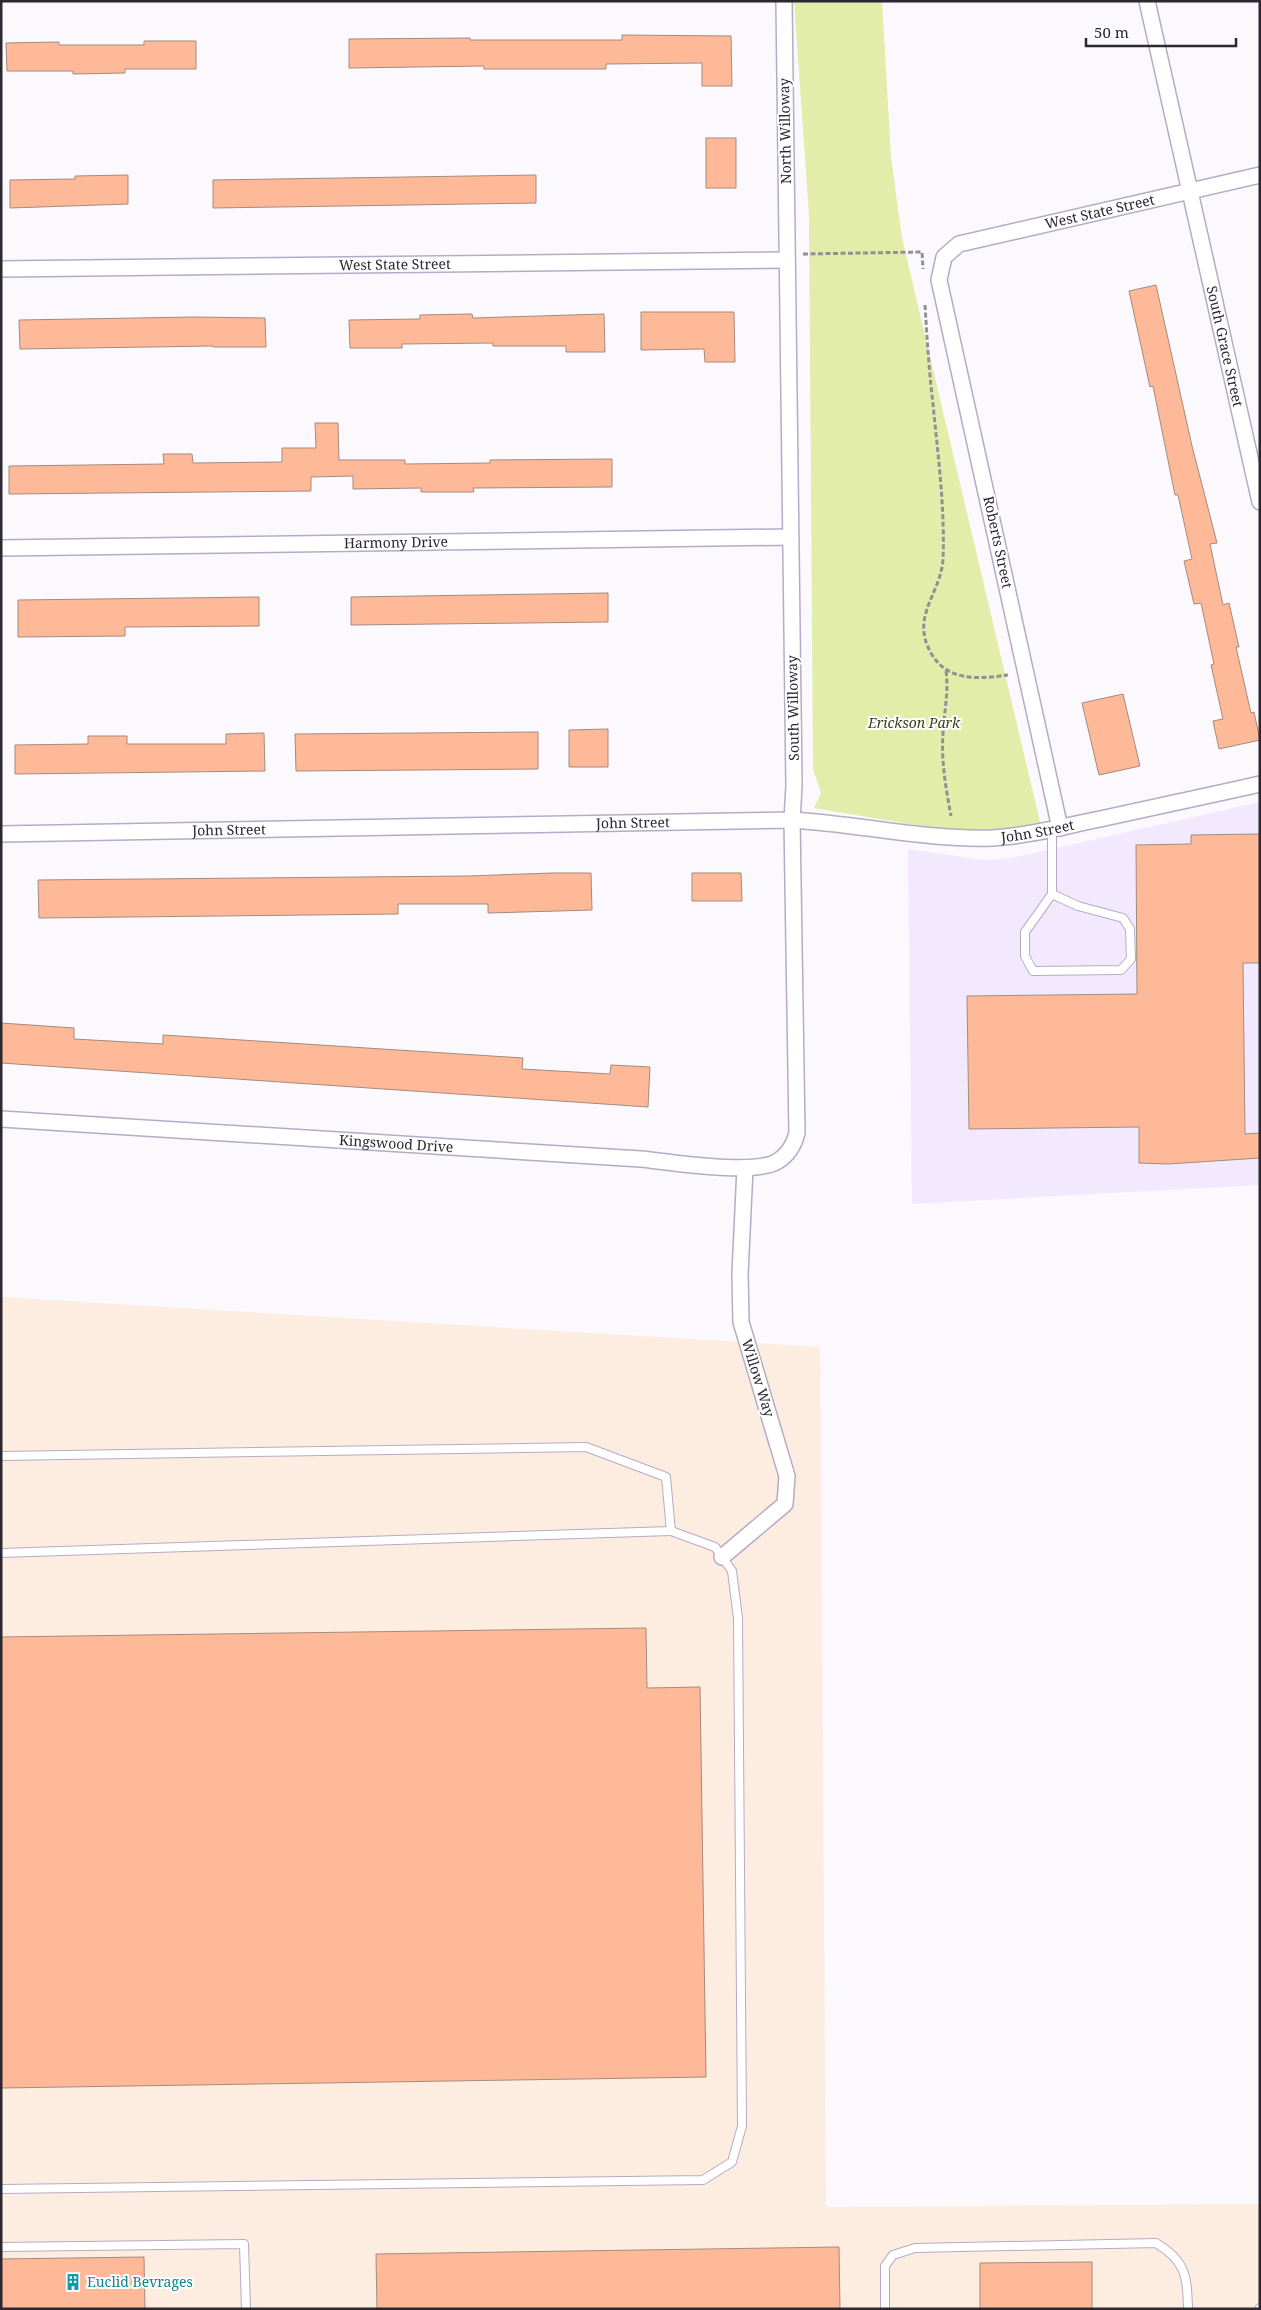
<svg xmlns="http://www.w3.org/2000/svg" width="1261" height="2310" viewBox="0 0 1261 2310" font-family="'Noto Serif',serif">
	<rect width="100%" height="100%" fill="#fbf8fe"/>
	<path fill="#f2e9ff" d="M1260,802V1185L912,1204L908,849L984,860L1011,858Z"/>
	<path fill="#fdece0" d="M1,1297L820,1347L826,2207L1260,2204V2309H1Z"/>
	<path fill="#e1eda8" d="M794,1H882L891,157L902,238L1041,826L956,832L814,808L821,793L813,769L809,215Z"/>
	<g fill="#feba98" stroke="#a68a7b">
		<path d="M622,35L731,36L732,86H702V63L606,64V69H484V66L349,68V39L470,38V40H622Z"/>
		<path d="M144,41H196V69H125V73L73,74V71H7L6,43L59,42V45H144Z"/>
		<rect x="706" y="138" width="30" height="50"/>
		<path d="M128,175V204L10,208V180L75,179V176Z"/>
		<path d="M536,175V203L213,208V180Z"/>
		<path d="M1156,285L1192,446L1217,543L1210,544L1223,605L1229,603L1239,647H1236L1251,713L1254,712L1260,740L1219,749L1213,721L1223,719L1211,665L1214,664L1201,603L1194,604L1184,561L1192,559L1178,495H1175L1153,386L1150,387L1129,291Z"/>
		<path d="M641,312H734L735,362H705L704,349L641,350Z"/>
		<path d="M472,314L473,318L604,314L605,352H566V346H493V343L402,344V348H350L349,320L420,319V315Z"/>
		<path d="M194,317L265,318L266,347H213V346L20,349L19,320Z"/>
		<path d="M315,423H338L339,460H405V464L490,463V460L612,459V487L473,488L474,492H421V488L353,489V476L311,477V491L9,494V466L164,464L163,454H192L193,463L282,462V448H316Z"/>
		<path d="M608,593V622L351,625V597Z"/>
		<path d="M259,597V626L125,627V636L18,637V600Z"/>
		<path d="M1123,694L1140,766L1099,775L1082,703Z"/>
		<path d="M608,729V767H569V730Z"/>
		<path d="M538,732V769L296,771L295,734Z"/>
		<path d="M264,733L265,771L15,774V745L88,744V736H127V744H226V734Z"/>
		<path d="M1260,834V963H1243L1245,1134L1260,1133V1158L1168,1164L1139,1163V1127L969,1129L967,996L1137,994L1136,845L1191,844V835Z"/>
		<path d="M552,873H591L592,910L488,913V904H398V914L39,918L38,880L468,876Z"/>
		<path d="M692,873H741L742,901H692Z"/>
		<path d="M1,1023L74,1028V1039L163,1044V1035L523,1058L522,1069L610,1074L611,1065L650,1067L648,1107L1,1063Z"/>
		<path d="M646,1628L647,1688L700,1687L706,2077L1,2088V1637Z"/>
		<path d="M839,2247L840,2309H377L376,2254Z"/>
		<path d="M144,2257L145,2309H1V2259Z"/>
		<path d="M1092,2262V2309H980V2263Z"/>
	</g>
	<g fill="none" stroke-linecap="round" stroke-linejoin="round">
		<g stroke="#b6abc6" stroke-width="10">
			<g id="service">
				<path d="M1052,830V894L1025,932V956L1033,971L1121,970L1131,959L1130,929L1123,918L1078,906L1052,894"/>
				<path d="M1,1456L586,1447L666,1477L671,1531L1,1553"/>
				<path d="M1,2189L703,2180L732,2162L742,2126L738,1618L732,1571L715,1547L671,1531"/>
				<path d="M1,2247L244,2244L246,2309"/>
				<path d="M885,2309V2266L893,2255L915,2248L1156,2243C1186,2261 1187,2276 1188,2309"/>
				<path d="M1259,2309L1260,2308"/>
			</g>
		</g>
		<g stroke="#b6abc6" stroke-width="18">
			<g id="minor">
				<path id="s1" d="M1147,1L1260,502"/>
				<path id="s2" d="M1,269L787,260"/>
				<path id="s3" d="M1,548L790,537"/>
				<path id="s4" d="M1060,828L939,280L944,257L959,244L1260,175"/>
				<path id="s5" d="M1,834L792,820C859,824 925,840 992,838C1028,836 1065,826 1100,819C1154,807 1207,796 1260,784"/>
				<path id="s6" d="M1,1119L641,1159C671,1162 755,1176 778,1161C789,1154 794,1145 797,1133L792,820L794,786L784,1"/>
				<path d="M722,1557L785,1504L787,1476L741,1322L740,1274L745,1168"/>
			</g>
		</g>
		<g stroke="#928f97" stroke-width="3" stroke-dasharray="5 2.5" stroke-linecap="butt">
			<path d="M803,254L922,252L923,269"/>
			<path d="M925,305C927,338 929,371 933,404C938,456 945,507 943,559C941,594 910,616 931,653C947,682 979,679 1008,675"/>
			<path d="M946,671C949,692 944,712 943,733C941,761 946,789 951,816"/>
		</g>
		<use href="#service" stroke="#fff" stroke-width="8"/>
		<use href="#minor" stroke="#fff" stroke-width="15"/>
	</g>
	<defs>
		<g id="building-bare" transform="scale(1.35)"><path d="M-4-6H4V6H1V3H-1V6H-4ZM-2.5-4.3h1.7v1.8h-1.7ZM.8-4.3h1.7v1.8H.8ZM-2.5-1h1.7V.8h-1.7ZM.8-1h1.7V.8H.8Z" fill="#0f9aa8" stroke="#fff" stroke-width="2.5" paint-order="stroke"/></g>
	</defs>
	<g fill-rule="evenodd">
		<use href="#building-bare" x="73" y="2282"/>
	</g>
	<g text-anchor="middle" stroke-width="4" stroke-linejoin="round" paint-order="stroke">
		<g font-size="14" fill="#2c2832" stroke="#fff">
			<text transform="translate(785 131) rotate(-91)" y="5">North Willoway</text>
			<text dy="5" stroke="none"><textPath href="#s4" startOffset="749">West State Street</textPath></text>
			<text dy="5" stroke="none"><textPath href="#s2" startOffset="394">West State Street</textPath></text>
			<text dy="5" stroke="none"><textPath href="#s1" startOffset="354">South Grace Street</textPath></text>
			<text dy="5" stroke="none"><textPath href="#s3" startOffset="395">Harmony Drive</textPath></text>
			<text transform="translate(998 542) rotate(78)" y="5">Roberts Street</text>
			<text transform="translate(793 708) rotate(-91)" y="5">South Willoway</text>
			<text dy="5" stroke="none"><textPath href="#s5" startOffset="632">John Street</textPath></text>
			<text dy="5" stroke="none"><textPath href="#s5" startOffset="228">John Street</textPath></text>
			<text dy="5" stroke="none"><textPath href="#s5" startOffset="1038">John Street</textPath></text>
			<text dy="5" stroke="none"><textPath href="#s6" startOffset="396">Kingswood Drive</textPath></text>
			<text transform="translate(758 1378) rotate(73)" y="5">Willow Way</text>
		</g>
		<g font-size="14" font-style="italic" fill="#393e19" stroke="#fff">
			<text x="914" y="728">Erickson Park</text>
		</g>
		<g font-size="14" fill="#0d838f" stroke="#fff" text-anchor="start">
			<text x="87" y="2287">Euclid Bevrages</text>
		</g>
	</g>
	<rect width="1261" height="2310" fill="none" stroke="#2c2832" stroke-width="5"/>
	<path d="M1086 38v8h150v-8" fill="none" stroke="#2c2832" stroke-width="2.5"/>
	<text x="1094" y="38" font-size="15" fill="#2c2832" stroke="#ffffff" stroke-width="4" paint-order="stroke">50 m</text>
</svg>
